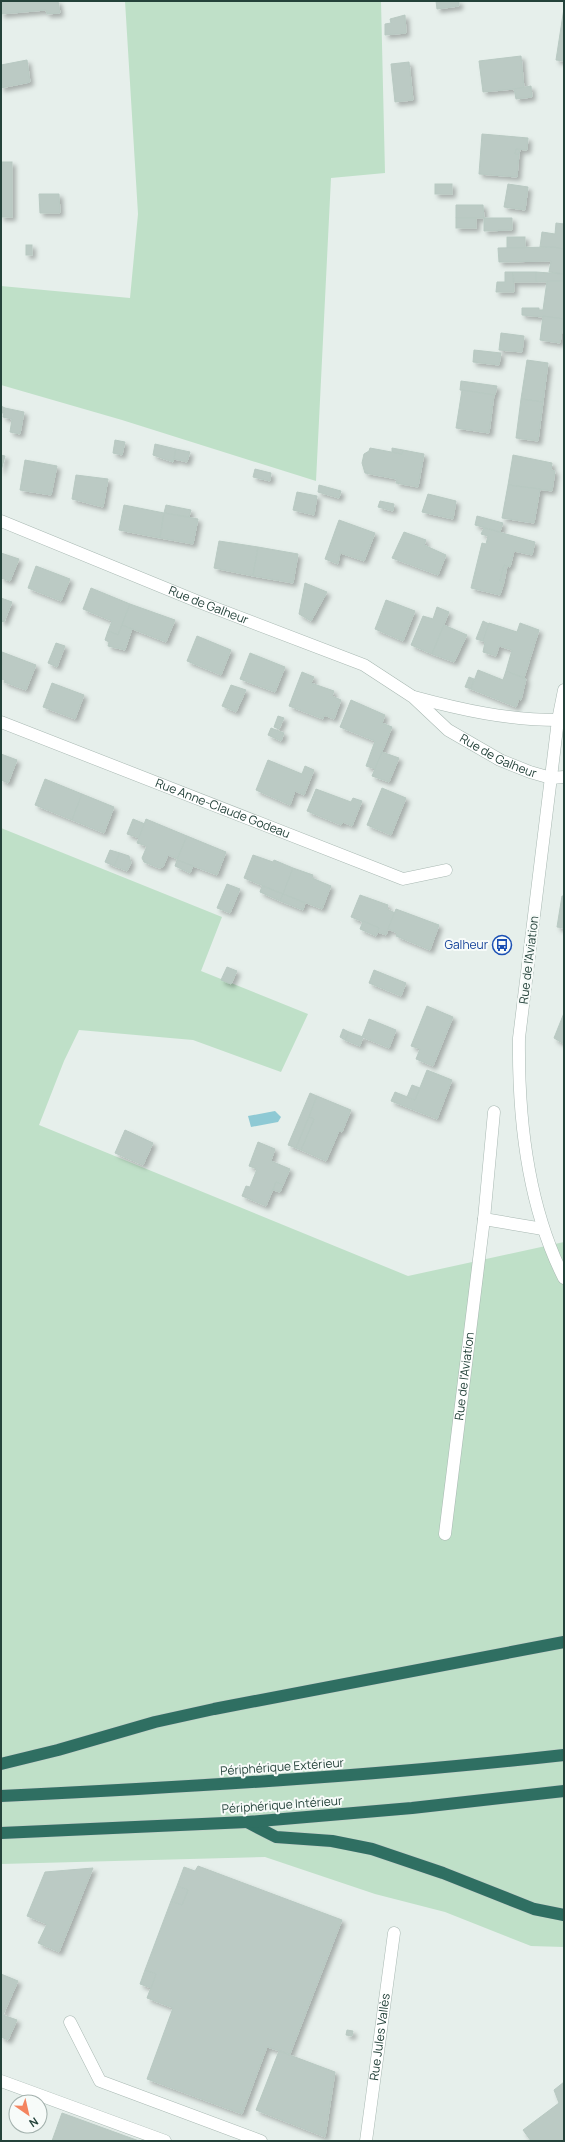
<svg xmlns="http://www.w3.org/2000/svg" width="565" height="2142" viewBox="0 0 565 2142" font-family="Manrope,sans-serif">
	<defs>
		<filter id="shadow"><feDropShadow dx="3.5" dy="3.5" stdDeviation="2" flood-color="#0004"/></filter>
	</defs>
	<rect width="100%" height="100%" fill="#e6efeb"/>
	<g fill="#bfe0c8">
		<path d="M125,1H381L385,173L331,178L316,481L122,420L1,385V286L130,298L138,214Z"/>
		<path d="M1,828L222,917L201,971L308,1014L281,1072L193,1040L79,1030L64,1061L39,1125L408,1276L564,1242V1947L531,1946L445,1912L375,1894L265,1857L1,1864Z"/>
	</g>
	<path fill="#8ec9d4" d="M275,1111L281,1117L278,1122L251,1127L248,1116Z"/>
	<g fill="#bbcac4" stroke="#b8c9c2" filter="url(#shadow)">
		<path d="M1,1H58L60,13L47,14L46,10L1,14Z"/>
		<path d="M436,1H459V6L437,9Z"/>
		<path d="M564,8V61L556,60Z"/>
		<path d="M405,15L406,33L385,35V24L391,23L390,19Z"/>
		<path d="M521,56L524,88L483,92L479,61Z"/>
		<path d="M27,60L30,82L1,88V65Z"/>
		<path d="M409,62L413,100L395,102L391,64Z"/>
		<path d="M531,86L532,97L516,99L514,89Z"/>
		<path d="M482,134L528,138L527,150L516,149L515,154H519L517,177L479,174Z"/>
		<path d="M516,149L520,150L519,154H515Z"/>
		<rect x="1" y="162" width="11" height="55"/>
		<rect x="435" y="184" width="17" height="10"/>
		<path d="M508,184L528,187L525,210L504,207Z"/>
		<path d="M39,194H59L60,213H40Z"/>
		<path d="M456,205H483L484,218H456Z"/>
		<rect x="456" y="218" width="20" height="10"/>
		<path d="M484,218H512V230L484,231Z"/>
		<path d="M556,223L564,224V249L540,247L542,232L555,234Z"/>
		<rect x="507" y="237" width="18" height="11"/>
		<rect x="26" y="245" width="6" height="10"/>
		<path d="M553,247L564,249V274L549,272L551,261L499,262L498,248Z"/>
		<path d="M505,272H513L514,292H496L497,282H505Z"/>
		<path d="M513,272H536V282H514Z"/>
		<path d="M536,272L564,274V281L536,282Z"/>
		<path d="M547,281H564V319L522,315V308H539V310H543Z"/>
		<path d="M543,316L564,319L560,343L540,340Z"/>
		<path d="M501,333L524,336L522,352L499,350Z"/>
		<path d="M474,350L501,353L499,365L473,362Z"/>
		<path d="M527,360L548,363L543,402L521,399Z"/>
		<path d="M461,381L497,386L495,395L460,390Z"/>
		<path d="M462,390L494,395L489,433L456,428Z"/>
		<path d="M521,399L543,402L538,441L516,438Z"/>
		<path d="M1,406L5,408L4,413H1Z"/>
		<path d="M5,408L24,412L20,434L10,432L12,419L3,417Z"/>
		<path d="M115,440L125,442L122,455L113,453Z"/>
		<path d="M155,444L176,449L173,462L153,455Z"/>
		<path d="M370,448L402,454L403,450L424,454L418,487L396,483L397,479L365,473L362,463L364,454L369,451Z"/>
		<path d="M392,448L403,450L402,454L392,452Z"/>
		<path d="M176,449L190,452L187,462L174,459Z"/>
		<path d="M1,455L5,456L1,471Z"/>
		<path d="M513,455L552,463L551,470L555,471L552,491L508,485Z"/>
		<path d="M25,460L57,466L51,495L20,490Z"/>
		<path d="M255,469L271,473L270,481L253,477Z"/>
		<path d="M76,475L108,479L103,507L72,499Z"/>
		<path d="M319,485L341,491L339,498L318,492Z"/>
		<path d="M508,485L540,489L534,523L502,518Z"/>
		<path d="M297,492L317,496L314,515L293,510Z"/>
		<path d="M428,494L456,501L453,519L422,512Z"/>
		<path d="M380,501L394,504L393,511L378,507Z"/>
		<path d="M124,505L164,513L160,538L119,530Z"/>
		<path d="M166,505L191,510L189,517L164,513Z"/>
		<path d="M164,513L198,519L193,544L160,538Z"/>
		<path d="M477,516L503,523L500,532L475,525Z"/>
		<path d="M339,520L375,533L364,561L340,553L338,564L325,559Z"/>
		<path d="M484,528L535,542L532,555L514,551L510,567L504,565L500,581L504,582L500,595L471,588L482,543L486,544L488,536L481,534Z"/>
		<path d="M404,532L426,540L424,545L446,555L438,575L392,558Z"/>
		<path d="M219,541L258,547L253,576L214,568Z"/>
		<path d="M258,547L298,554L293,583L253,576Z"/>
		<path d="M1,553L19,559L10,581L1,578Z"/>
		<path d="M504,565L507,566L504,582L500,581Z"/>
		<path d="M36,566L70,579L61,601L28,588Z"/>
		<path d="M305,583L327,592L311,621L299,614Z"/>
		<path d="M91,588L130,604L118,635L108,631L112,621L83,609Z"/>
		<path d="M1,598L12,602L4,622L1,621Z"/>
		<path d="M386,600L415,611L403,641L375,629Z"/>
		<path d="M130,604L175,620L166,642L122,625Z"/>
		<path d="M437,607L449,612L432,654L411,645L423,616L433,619Z"/>
		<path d="M483,621L489,624L483,641L476,639Z"/>
		<path d="M489,623L517,632L520,623L539,630L524,678L506,671L512,650L499,646L496,656L483,652L485,642L483,641Z"/>
		<path d="M122,625L132,629L125,650L108,646L109,642L105,640L108,631L118,635Z"/>
		<path d="M444,625L467,635L454,662L432,654Z"/>
		<path d="M197,636L231,650L221,675L187,661Z"/>
		<path d="M56,643L65,646L57,667L48,663Z"/>
		<path d="M2,652L36,665L26,690L4,682L5,680L1,679Z"/>
		<path d="M250,653L285,667L275,692L240,679Z"/>
		<path d="M478,670L503,680L506,671L526,679L521,700L519,699L516,707L471,689Z"/>
		<path d="M302,672L314,677L311,683L334,691L332,696L341,700L334,719L324,715L323,719L289,706Z"/>
		<path d="M469,677L474,679L471,689L465,687Z"/>
		<path d="M52,683L84,695L75,719L43,707Z"/>
		<path d="M231,685L246,690L236,712L222,706Z"/>
		<path d="M351,700L385,715L382,723L392,727L375,769L366,766L375,741L340,727Z"/>
		<path d="M278,716L284,718L279,729L274,727Z"/>
		<path d="M271,728L284,733L281,741L268,735Z"/>
		<path d="M382,752L399,758L389,782L372,776Z"/>
		<path d="M1,754L17,760L8,783L1,780Z"/>
		<path d="M268,760L302,774L305,766L314,770L304,795L295,791L290,805L256,790Z"/>
		<path d="M45,779L82,794L72,820L35,805Z"/>
		<path d="M382,788L406,798L391,835L367,825Z"/>
		<path d="M316,789L351,802L353,798L362,801L352,826L343,822L341,825L307,811Z"/>
		<path d="M82,794L114,807L104,833L72,820Z"/>
		<path d="M133,819L145,824L139,838L127,834Z"/>
		<path d="M146,819L187,836L177,859L168,855L163,867L159,868L144,862L142,858L147,846L137,843Z"/>
		<path d="M187,836L226,852L217,875L177,860Z"/>
		<path d="M110,850L120,853L114,866L105,862Z"/>
		<path d="M120,853L129,856L131,863L127,871L114,866Z"/>
		<path d="M253,855L273,862L274,860L293,868L283,894L244,878Z"/>
		<path d="M177,860L193,866L190,873L175,866Z"/>
		<path d="M293,868L313,875L312,878L331,886L322,909L283,894Z"/>
		<path d="M227,884L240,889L230,913L217,908Z"/>
		<path d="M262,886L283,894L280,901L260,892Z"/>
		<path d="M283,894L305,903L303,910L280,901Z"/>
		<path d="M360,895L388,905L387,909L395,913L386,935L377,932L379,928L351,917Z"/>
		<path d="M562,896H564V928L557,927Z"/>
		<path d="M396,909L439,925L430,950L396,936L397,933L388,929Z"/>
		<path d="M363,921L379,928L376,936L360,929Z"/>
		<path d="M227,967L237,971L231,984L221,980Z"/>
		<path d="M374,970L406,983L401,996L369,983Z"/>
		<path d="M427,1006L453,1017L433,1066L416,1059L420,1049L411,1046Z"/>
		<path d="M564,1013V1044L554,1038Z"/>
		<path d="M369,1019L396,1030L389,1048L362,1037Z"/>
		<path d="M343,1029L349,1032L345,1040L340,1037Z"/>
		<path d="M349,1032L363,1037L360,1046L345,1040Z"/>
		<path d="M427,1070L452,1080L437,1119L391,1101L395,1092L415,1100Z"/>
		<path d="M412,1085L420,1088L415,1100L407,1097Z"/>
		<path d="M310,1093L317,1096L296,1148L288,1145Z"/>
		<path d="M317,1096L351,1110L342,1132L339,1131L326,1161L301,1150L314,1119L309,1117Z"/>
		<path d="M309,1117L314,1119L301,1150L296,1148Z"/>
		<path d="M125,1130L153,1143L143,1165L115,1153Z"/>
		<path d="M258,1142L275,1149L271,1161L290,1169L283,1185L276,1182L266,1206L242,1196L246,1186L250,1187L257,1169L249,1166Z"/>
		<path d="M276,1182L283,1185L280,1192L273,1190Z"/>
		<path d="M198,1866L342,1920L290,2054L267,2047L242,2114L147,2079L173,2008L147,1998L156,1974L145,1970L171,1901L182,1905L188,1890L177,1886L184,1867L195,1871Z"/>
		<path d="M93,1868L59,1952L38,1943L47,1924L27,1916L45,1872Z"/>
		<path d="M177,1886L188,1890L182,1905L171,1901Z"/>
		<path d="M145,1970L156,1974L151,1988L140,1984Z"/>
		<path d="M1,1974L18,1981L3,2015L17,2020L8,2040L1,2037Z"/>
		<path d="M347,2030L353,2031L352,2036L346,2035Z"/>
		<path d="M279,2051L335,2072L325,2137L256,2110Z"/>
		<path d="M564,2082V2141H531L523,2130L559,2103L554,2090Z"/>
		<path d="M62,2113L139,2141H52Z"/>
	</g>
	<g fill="none" stroke-linecap="round" stroke-linejoin="round">
		<g stroke="#a8b8b2" stroke-width="13">
			<g id="minor">
				<path id="s1" d="M1,521L199,602L364,665L413,697L448,730L500,760L530,772L551,778L564,777"/>
				<path d="M564,690L558,720L519,1038C518,1119 527,1205 564,1278"/>
				<path d="M414,697C462,710 508,720 558,720L564,723"/>
				<path id="s2" d="M1,722L403,879L446,870"/>
				<path d="M484,1219L543,1229"/>
				<path id="s3" d="M445,1534L484,1219L494,1112"/>
				<path d="M70,2022L100,2081L261,2141"/>
				<path d="M1,2081L165,2141"/>
				<path id="s4" d="M366,2141L394,1933"/>
			</g>
		</g>
		<g stroke="#c2cac8" stroke-width="13">
			<g id="highway">
				<path d="M1,1764L58,1750L155,1722L214,1709L564,1642"/>
				<path d="M1,1796C189,1787 377,1776 564,1755"/>
				<path d="M247,1822L276,1837L332,1841L372,1849L443,1873L534,1909L564,1915"/>
				<path d="M1,1833L247,1822L412,1808L564,1791"/>
			</g>
		</g>
		<use href="#minor" stroke="#fff" stroke-width="12"/>
		<use href="#highway" stroke="#2f6f62" stroke-width="12"/>
	</g>
	<defs>
		<g id="bus-ring" transform="scale(1)"><circle r="9.5" fill="#f7fbf9" stroke="#1a4fb4" stroke-width="1.5"/><path d="M-5-6H5V4H4V6H2V4H-2V6H-4V4H-5ZM-3.5-4V0h7V-4ZM-3.5 1.2v1.5H-2V1.2ZM2 1.2v1.5H3.5V1.2Z" fill="#1a4fb4"/></g>
	</defs>
	<g fill-rule="evenodd">
		<use href="#bus-ring" x="502" y="945"/>
	</g>
	<g text-anchor="middle" stroke-width="4" stroke-linejoin="round" paint-order="stroke">
		<g font-size="12" fill="#24423a" stroke="#f7fbf9">
			<text dy="4" stroke="none"><textPath href="#s1" startOffset="224">Rue de Galheur</textPath></text>
			<text dy="4" stroke="none"><textPath href="#s1" startOffset="554">Rue de Galheur</textPath></text>
			<text dy="4" stroke="none"><textPath href="#s2" startOffset="238">Rue Anne-Claude Godeau</textPath></text>
			<text transform="translate(529 960) rotate(-83)" y="4">Rue de l'Aviation</text>
			<text dy="4" stroke="none"><textPath href="#s3" startOffset="159">Rue de l'Aviation</textPath></text>
			<text transform="translate(282 1767) rotate(-4)" y="4">Périphérique Extérieur</text>
			<text transform="translate(282 1805) rotate(-4)" y="4">Périphérique Intérieur</text>
			<text dy="4" stroke="none"><textPath href="#s4" startOffset="105">Rue Jules Vallès</textPath></text>
		</g>
		<g font-size="12" fill="#164399" stroke="#f7fbf9" text-anchor="end">
			<text x="488" y="949">Galheur</text>
		</g>
	</g>
	<rect width="565" height="2142" fill="none" stroke="#24423a" stroke-width="4"/>
	<g transform="translate(28 2114) rotate(146)"><circle r="19" fill="#f7fbf9" stroke="#a3b1ad"/>
	<path d="M0-3L7 15L0 10L-7 15Z" fill="#f4845f"/>
	<text y="-6" font-size="11" font-weight="bold" text-anchor="middle" fill="#24423a">N</text>
	</g>
</svg>
